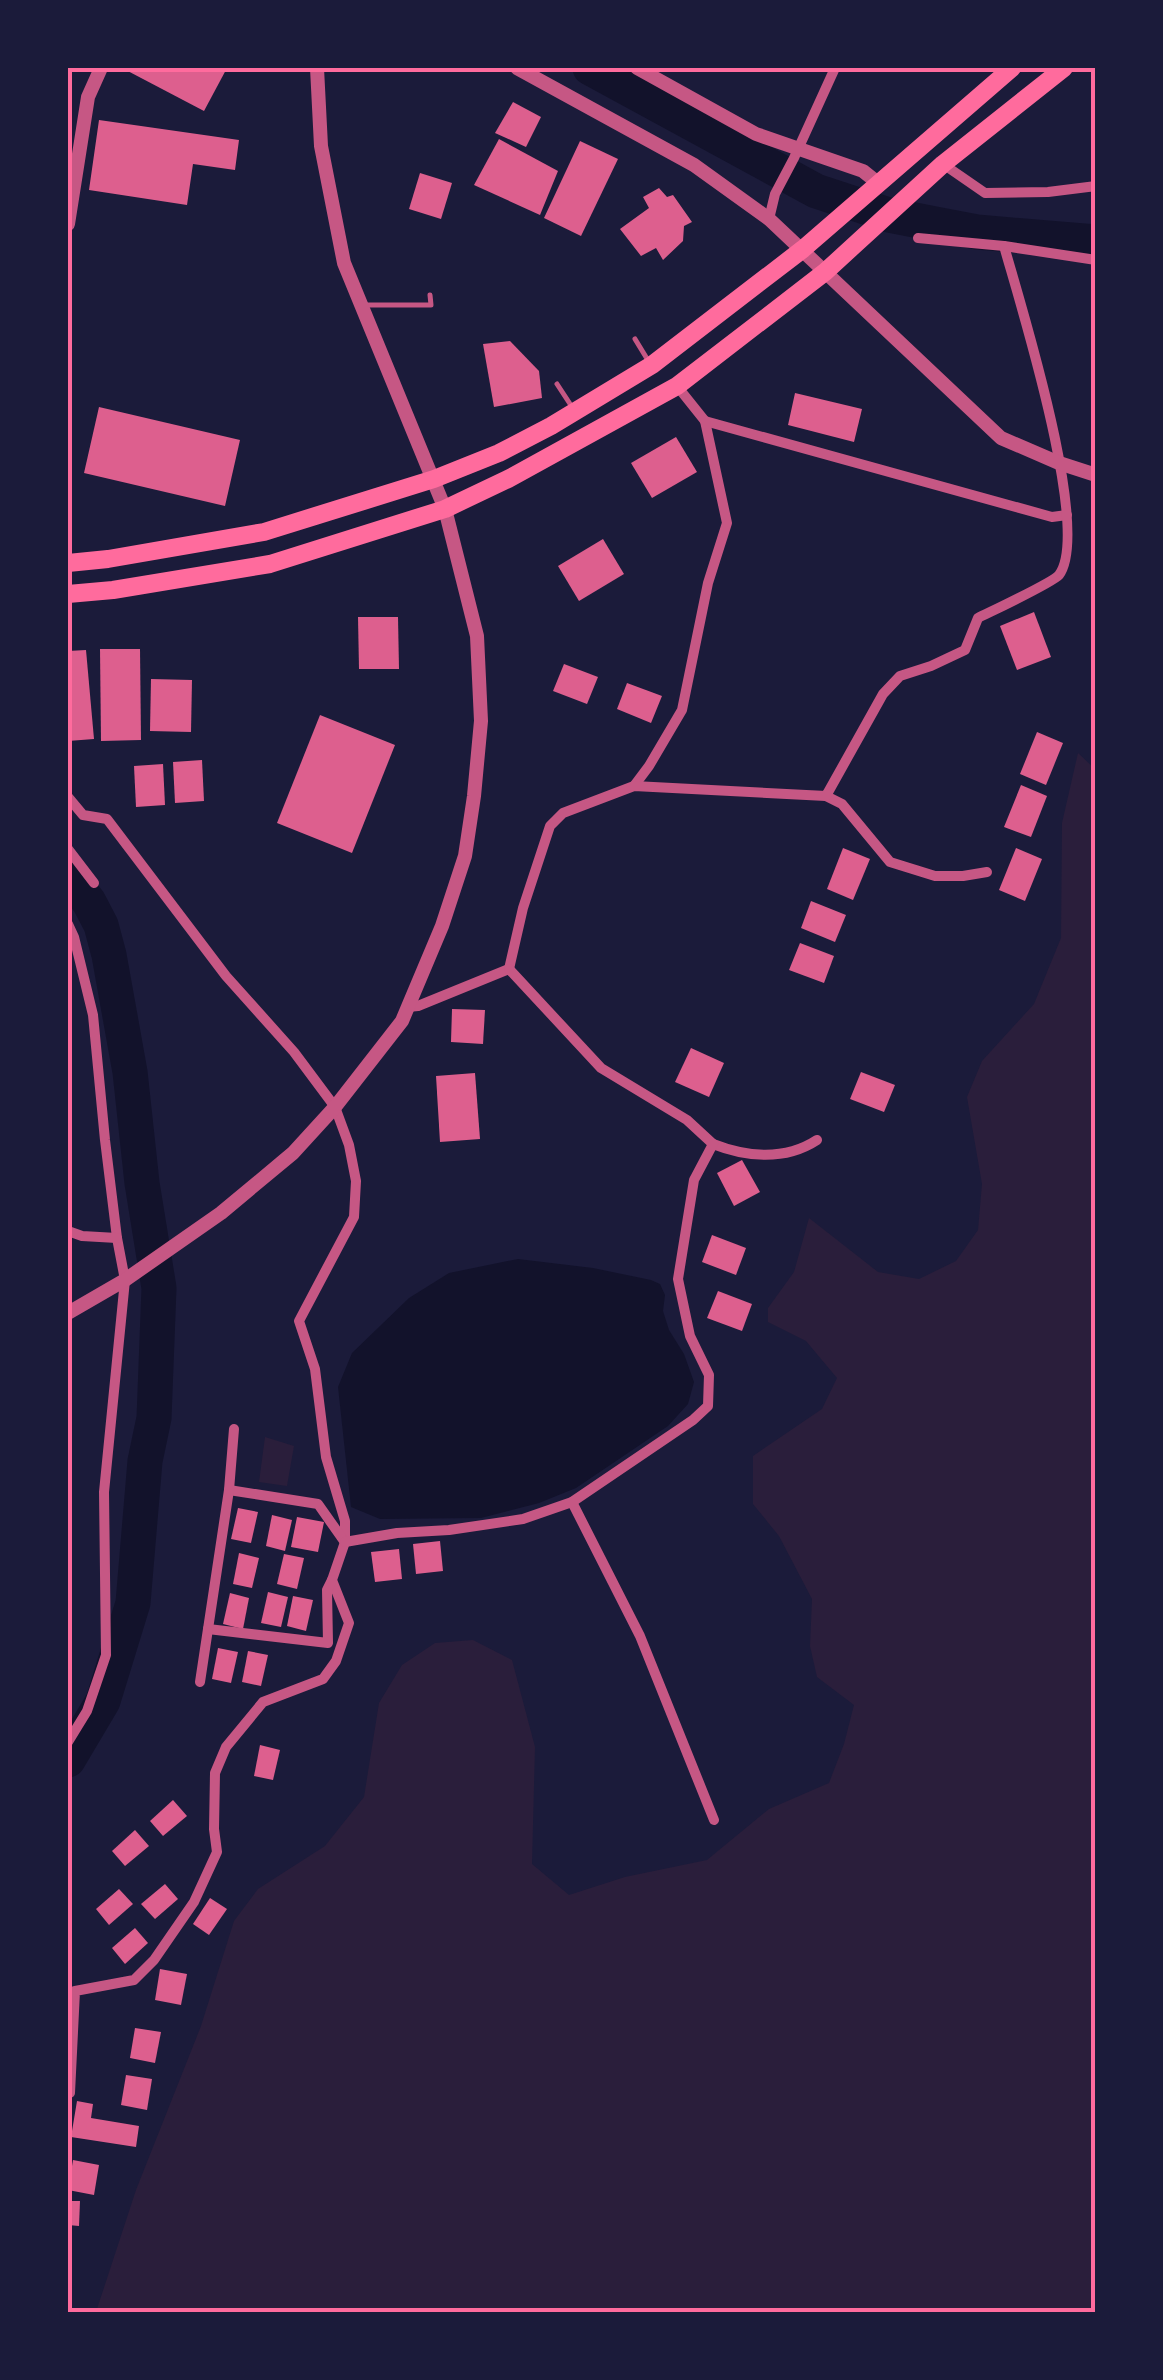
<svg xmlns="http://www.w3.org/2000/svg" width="1163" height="2380" viewBox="0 0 1163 2380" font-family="'Source Sans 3',sans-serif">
	<rect width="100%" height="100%" fill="#1b1b3a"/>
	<g fill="#2a1e3b">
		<path d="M1078,753L1096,770L1095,2312H96L136,2190L201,2026L234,1921L258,1889L325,1846L364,1797L379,1703L402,1665L435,1643L473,1640L512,1660L535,1747L532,1864L569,1895L625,1877L707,1860L769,1809L829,1783L844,1744L854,1705L817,1677L810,1646L812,1599L779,1536L753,1504V1456L822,1409L837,1378L806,1341L768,1322V1308L794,1272L809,1218L878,1272L919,1279L956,1261L978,1230L982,1184L967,1097L982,1061L1034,1004L1061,938L1062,823Z"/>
		<path d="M265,1437L294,1446L287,1486L259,1482Z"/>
	</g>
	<path fill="#12122b" d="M518,1259L593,1268L651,1280L660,1284L665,1295L663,1311L669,1330L684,1354L694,1382L688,1404L668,1426L576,1488L539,1503L481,1518L380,1519L351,1507L338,1387L352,1353L409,1298L449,1273Z"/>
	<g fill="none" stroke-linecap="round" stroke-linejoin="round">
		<g stroke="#12122b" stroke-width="35">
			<path d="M590,68L816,191L889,215L940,225L977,232L1096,242"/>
			<path d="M68,875L89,902L101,925L109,955L130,1072L142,1183L159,1288L154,1418L145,1461L133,1603L103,1701L68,1760"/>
		</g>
	</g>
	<g fill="#dd5f8e">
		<path d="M122,68H227L204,111Z"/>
		<path d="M513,102L541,117L526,147L495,133Z"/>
		<path d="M99,120L239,140L235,170L193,164L187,205L89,190Z"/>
		<path d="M499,139L558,171L540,215L474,185Z"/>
		<path d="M580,141L618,159L581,236L544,218Z"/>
		<path d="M420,173L452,183L441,219L409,209Z"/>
		<path d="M659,188L667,197L673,195L692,222L684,226L683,241L663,260L656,248L641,256L620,229L649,208L643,197Z"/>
		<path d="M510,341L539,371L542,398L494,407L483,344Z"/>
		<path d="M795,393L862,409L854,442L788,425Z"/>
		<path d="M99,407L240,440L225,506L84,473Z"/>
		<path d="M676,437L697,472L652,498L631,463Z"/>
		<path d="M603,539L624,574L579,601L558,566Z"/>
		<path d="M1034,612L1051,657L1017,670L1000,626Z"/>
		<path d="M358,617H398L399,669H359Z"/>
		<path d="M100,649H140L141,740L101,741Z"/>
		<path d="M86,650L94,739L68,741V651Z"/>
		<path d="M564,664L598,677L587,704L553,691Z"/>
		<path d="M151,679L192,680L191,732L150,731Z"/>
		<path d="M627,683L662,696L651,723L617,709Z"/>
		<path d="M320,715L395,745L352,853L277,823Z"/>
		<path d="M1037,732L1063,743L1046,785L1020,774Z"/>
		<path d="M202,760L204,801L175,803L173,762Z"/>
		<path d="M163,764L165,805L136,807L134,766Z"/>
		<path d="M1021,785L1047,796L1031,837L1004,827Z"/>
		<path d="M843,848L870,859L853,900L827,889Z"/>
		<path d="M1016,848L1042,859L1025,901L999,890Z"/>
		<path d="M811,901L846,915L835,942L801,928Z"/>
		<path d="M800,943L834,956L824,983L789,970Z"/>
		<path d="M452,1009L485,1010L483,1044L451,1042Z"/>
		<path d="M691,1048L724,1063L709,1097L675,1082Z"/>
		<path d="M861,1072L895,1085L884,1112L850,1099Z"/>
		<path d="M475,1073L480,1139L440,1142L436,1076Z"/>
		<path d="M742,1160L760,1192L734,1206L717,1173Z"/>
		<path d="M712,1235L746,1248L736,1275L702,1262Z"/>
		<path d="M718,1291L752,1304L742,1331L707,1318Z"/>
		<path d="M238,1508L258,1512L251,1543L231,1539Z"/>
		<path d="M272,1515L292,1520L285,1551L266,1546Z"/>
		<path d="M297,1517L324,1522L318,1552L291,1547Z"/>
		<path d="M440,1541L443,1571L416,1574L413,1544Z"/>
		<path d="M399,1549L402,1579L375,1582L371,1552Z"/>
		<path d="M239,1553L259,1558L252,1588L233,1584Z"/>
		<path d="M284,1554L304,1558L297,1589L277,1584Z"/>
		<path d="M268,1592L288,1597L281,1627L261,1623Z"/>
		<path d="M230,1593L249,1598L243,1629L223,1624Z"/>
		<path d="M293,1596L313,1600L306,1631L287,1626Z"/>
		<path d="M218,1648L238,1652L231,1683L212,1679Z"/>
		<path d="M248,1651L268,1655L261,1686L242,1682Z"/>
		<path d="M260,1745L280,1750L273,1780L254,1776Z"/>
		<path d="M173,1800L187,1816L163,1836L150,1821Z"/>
		<path d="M135,1830L149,1846L125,1866L112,1851Z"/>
		<path d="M165,1884L178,1899L155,1919L141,1904Z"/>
		<path d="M119,1889L133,1904L109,1925L96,1909Z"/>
		<path d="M210,1898L227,1909L209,1935L193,1924Z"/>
		<path d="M135,1928L148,1943L125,1964L112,1948Z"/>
		<path d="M160,1969L187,1974L181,2005L155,2000Z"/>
		<path d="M135,2028L161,2032L155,2063L130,2058Z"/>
		<path d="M126,2075L152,2079L147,2110L121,2105Z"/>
		<path d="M77,2101L93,2104L91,2118L139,2126L136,2147L71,2137Z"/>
		<path d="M73,2160L99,2165L94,2195L68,2190Z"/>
		<path d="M68,2201H80L79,2226L68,2225Z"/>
	</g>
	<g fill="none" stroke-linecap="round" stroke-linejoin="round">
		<g stroke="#c65784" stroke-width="5">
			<path d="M365,305H431L430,295"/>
			<path d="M635,339L649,362"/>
			<path d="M557,384L574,410"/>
		</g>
		<g stroke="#c65784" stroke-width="10">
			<path d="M943,164L985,193L1048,192L1096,186"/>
			<path d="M769,219L775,194L794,158L835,68"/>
			<path d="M918,238L1004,246L1096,260"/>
			<path d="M705,421L1052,517L1067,515"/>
			<path d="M634,786L649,766L682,710L708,583L727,523L705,421L677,386"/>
			<path d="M826,796L842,804L890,862L935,876H963L987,872"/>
			<path d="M68,797L83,815L107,819L226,976L294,1052L335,1107L349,1145L356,1181L354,1217L299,1321L315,1369L326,1457L345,1521V1542L332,1580L349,1623L336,1661L323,1679L263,1702L226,1747L215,1773L214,1829L217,1852L194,1902L154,1960L134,1980L75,1991L70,2093H68"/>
			<path d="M68,849L94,883"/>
			<path d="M68,924L74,937L93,1015L105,1140L117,1238L125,1280L104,1492L106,1655L87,1711L68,1742"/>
			<path d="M509,969L523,908L550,826L563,813L634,786L826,796L883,694L900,676L931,666L965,650L978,618C992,611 1052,583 1059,575C1092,531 1020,303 1004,246"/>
			<path d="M408,1007L418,1006L509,969"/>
			<path d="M713,1144C746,1157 785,1161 817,1140"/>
			<path d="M68,1231L82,1236L117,1238"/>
			<path d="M229,1490L318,1504L344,1541"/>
			<path d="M572,1502L640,1636L714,1820"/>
			<path d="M345,1542L397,1533L449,1530L523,1519L572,1502L693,1420L708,1406L709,1375L690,1336L678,1279L694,1180L713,1144L687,1120L601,1068L509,969"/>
			<path d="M208,1629L328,1643L327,1590L332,1580"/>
			<path d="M200,1682L229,1490L234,1429"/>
		</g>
		<g stroke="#c65784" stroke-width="14">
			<path d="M517,68L694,165L769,219L1001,438L1059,463L1096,475"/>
			<path d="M637,68L756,134L863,171L878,183"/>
			<path d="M68,224L88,97L101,68"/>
			<path d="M68,1313L125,1280L221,1213L293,1153L335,1107L402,1021L442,926L465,856L474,796L481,721L477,636L445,509L344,263L321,146L317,68"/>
		</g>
		<g stroke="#ff6b9d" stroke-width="18">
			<path d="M68,563L108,559L264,532L434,479L499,453L551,426L652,365L803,249L1012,68"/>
			<path d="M68,594L113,590L270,564L445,509L508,479L677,386L825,272L943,164L1064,68"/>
		</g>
	</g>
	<rect width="1163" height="2380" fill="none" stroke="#1b1b3a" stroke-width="140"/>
	<rect x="70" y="70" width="1023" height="2240" fill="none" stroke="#ff6b9d" stroke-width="4"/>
</svg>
